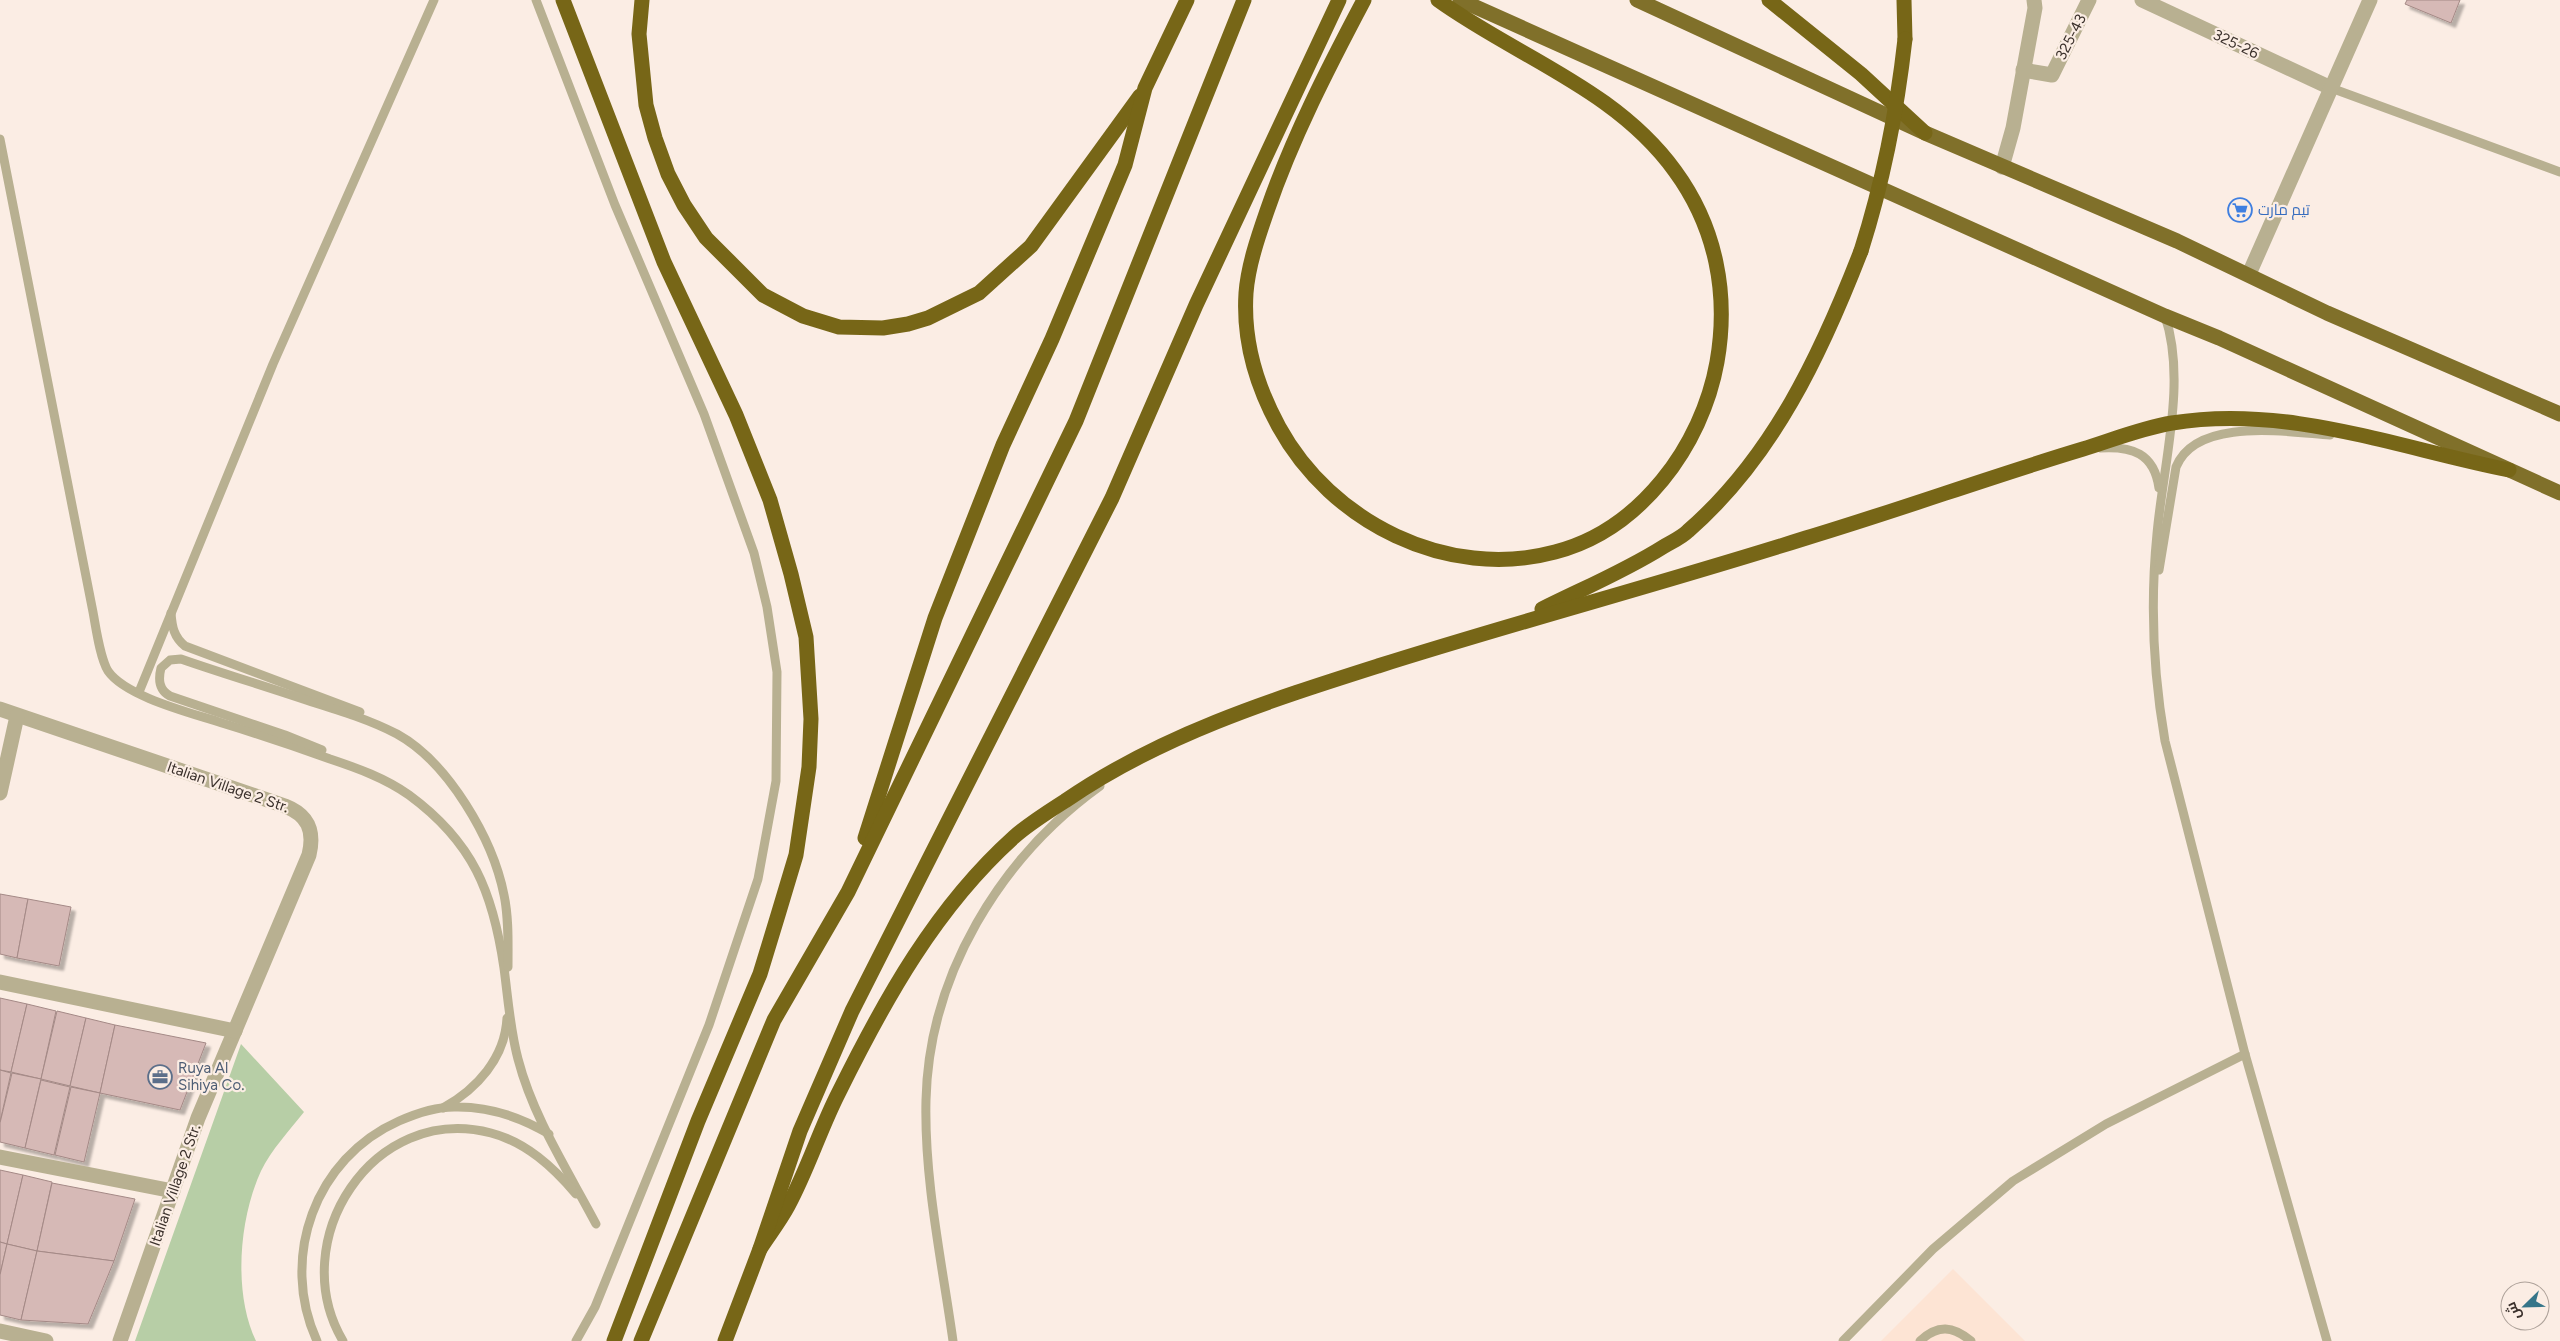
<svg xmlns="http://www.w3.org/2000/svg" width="2560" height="1341" viewBox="0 0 2560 1341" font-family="Figtree,Cairo,sans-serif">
	<defs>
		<filter id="shadow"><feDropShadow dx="4.5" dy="4.5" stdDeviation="1" flood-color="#0004"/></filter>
	</defs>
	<rect width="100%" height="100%" fill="#fbede4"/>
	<path fill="#fde4d4" d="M1953,1269L2025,1341H1881Z"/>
	<path fill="#b7cea6" d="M241,1044L304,1112C290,1130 271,1150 261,1171C239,1219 233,1293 256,1341H135Z"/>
	<g fill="#d6b9b6" stroke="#a48986" filter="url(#shadow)">
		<path d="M2407,0H2460L2451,23L2405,4Z"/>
		<path d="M0,894L28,899L17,958L0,954Z"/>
		<path d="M28,899L71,907L59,966L17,958Z"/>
		<path d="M0,998L27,1004L11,1072L0,1070Z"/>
		<path d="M27,1004L56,1011L41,1079L11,1072Z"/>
		<path d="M57,1011L86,1018L70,1086L41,1079Z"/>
		<path d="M86,1018L115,1025L100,1093L70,1086Z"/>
		<path d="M115,1025L206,1043L180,1110L100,1093Z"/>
		<path d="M0,1070L11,1073L0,1122Z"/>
		<path d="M12,1073L41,1079L25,1148L0,1142V1123Z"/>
		<path d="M41,1080L70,1087L54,1155L25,1148Z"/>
		<path d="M71,1087L100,1093L84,1162L55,1155Z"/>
		<path d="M0,1170L23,1175L7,1244L0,1242Z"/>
		<path d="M23,1175L52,1182L37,1251L7,1244Z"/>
		<path d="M52,1183L135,1199L114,1261L37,1251Z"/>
		<path d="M0,1242L7,1244L0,1274Z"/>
		<path d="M7,1244L37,1251L21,1320L0,1315V1275Z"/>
		<path d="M37,1251L114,1261L88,1324L21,1320Z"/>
	</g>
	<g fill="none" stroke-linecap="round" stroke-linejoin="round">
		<g stroke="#b8b091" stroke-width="9">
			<path d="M536,0L615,205L704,414L754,553L767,607L777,672L776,781L758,879L709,1025L595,1307L576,1341"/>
			<path d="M2331,88L2560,172"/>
			<path d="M0,139L93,612C96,628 100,658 108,671C126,697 192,713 222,723C258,734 294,746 330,759C357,768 385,778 409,795C473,842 493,892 504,968C508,998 510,1029 518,1059C533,1117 568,1171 596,1224"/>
			<path d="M2165,316C2187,381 2163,465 2157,534C2150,604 2153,672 2165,741L2245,1054L2327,1341"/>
			<path d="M2100,448C2132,446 2154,453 2159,488"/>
			<path d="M2159,570L2176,467C2196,417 2286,432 2330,435"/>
			<path d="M171,613C172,627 174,637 185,646L360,712"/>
			<path d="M139,692L273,364L434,0"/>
			<path d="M322,750L285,735L170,696C159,690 158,680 161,668L170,660L181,659C224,674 268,687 312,702C341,711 370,720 397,734C448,762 493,839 504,895C509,918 508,944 508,967"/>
			<path d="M443,1108C477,1089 505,1058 507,1018"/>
			<path d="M317,1341C279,1258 315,1158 399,1121C417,1113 438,1106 458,1107C490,1107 522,1118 549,1134"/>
			<path d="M343,1341C284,1241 373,1102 491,1133C526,1142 553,1167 576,1194"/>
			<path d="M953,1341C942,1262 924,1180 926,1100C929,975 1000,858 1100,786"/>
			<path d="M1843,1341L1933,1249L2013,1181L2106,1124L2245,1054"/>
			<path d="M1920,1341C1938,1324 1953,1326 1971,1341"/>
		</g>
		<g stroke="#b8b091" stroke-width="15">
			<path d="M2142,0L2331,88"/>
			<path d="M2023,70L2052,75L2089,0"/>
			<path d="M2249,274L2370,0"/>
			<path d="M0,709L285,806C308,815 315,830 309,855L198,1118L120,1341"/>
			<path d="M0,793L17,716"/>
			<path d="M0,982L235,1031"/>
			<path d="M0,1157L173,1191"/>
			<path d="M0,1331L46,1341"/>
		</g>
		<path stroke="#b8b091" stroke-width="15" d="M2002,167L2013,128L2035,8L2034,0"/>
		<g stroke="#80702a" stroke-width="15">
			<path d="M1460,0L2165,316L2219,338L2560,493"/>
			<path d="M1637,0L1925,133L2177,241L2327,313L2560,414"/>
		</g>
		<g stroke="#776617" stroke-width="15">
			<path d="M563,0L664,262L736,415L770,500L791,574L806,637L811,719L809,767L796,855L778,915L760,974L698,1121L614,1341"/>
			<path d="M642,0L639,34L646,105L655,138L668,174L684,205L706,238L763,295L803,316L839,327L883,328L908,324L928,318L979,293L1031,246L1140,96"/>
			<path d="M1364,0C1328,68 1292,138 1267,211C1258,237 1248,266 1246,293C1243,340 1257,387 1279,427C1331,522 1447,581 1555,552C1640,530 1702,446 1717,362C1729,294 1716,227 1675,171C1616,89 1517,57 1438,0"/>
			<path d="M1769,0L1861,74L1925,133"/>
			<path d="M1904,0L1905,39"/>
			<path d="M1542,609C1582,589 1625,571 1663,547C1671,542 1681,538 1688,531C1773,457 1821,354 1861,251"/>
			<path d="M865,838L935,618L1003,445L1052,339L1125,165L1145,88L1187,0"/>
			<path d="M760,1249C769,1235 780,1221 788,1206C808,1169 820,1129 839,1092C885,999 936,907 1014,837C1030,823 1048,812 1065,801C1161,735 1268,701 1378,666C1520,621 1664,583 1806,538C1899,510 1990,477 2083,449C2112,440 2142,428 2172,423C2287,404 2398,448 2509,470"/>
			<path d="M641,1341L774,1020L848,892L1076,421L1244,0"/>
			<path d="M725,1341L760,1249L800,1131L852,1011L1112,498L1196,305L1339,0"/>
		</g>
		<path stroke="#776617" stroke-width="15" d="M1861,251C1883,182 1897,111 1905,39"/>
	</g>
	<defs>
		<g id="supermarket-ring" transform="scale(1.25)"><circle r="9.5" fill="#fbede4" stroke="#3f7fe0" stroke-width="1.5"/><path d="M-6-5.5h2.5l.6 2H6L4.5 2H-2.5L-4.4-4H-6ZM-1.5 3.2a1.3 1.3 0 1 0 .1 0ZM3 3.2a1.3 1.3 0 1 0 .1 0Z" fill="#3f7fe0"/></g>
		<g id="office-ring" transform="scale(1.25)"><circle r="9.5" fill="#fbede4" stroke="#5c6f8a" stroke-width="1.5"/><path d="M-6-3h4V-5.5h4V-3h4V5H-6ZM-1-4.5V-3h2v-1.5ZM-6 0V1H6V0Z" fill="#5c6f8a"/></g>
	</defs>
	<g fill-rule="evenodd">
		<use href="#supermarket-ring" x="2240" y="210"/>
		<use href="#office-ring" x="160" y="1077"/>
	</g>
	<g text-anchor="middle" stroke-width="4.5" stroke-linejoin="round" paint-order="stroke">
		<g font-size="15" fill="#3b312c" stroke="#fbede4">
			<text transform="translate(2071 37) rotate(-63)" y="5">325-43</text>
			<text transform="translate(2236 44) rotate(25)" y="5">325-26</text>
			<text transform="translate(228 787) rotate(19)" y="5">Italian Village 2 Str.</text>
			<text transform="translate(175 1185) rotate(-71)" y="5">Italian Village 2 Str.</text>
		</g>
		<g font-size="15" fill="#366cbe" stroke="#fbede4" text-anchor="start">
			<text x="2258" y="215">تيم مارت</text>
		</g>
		<g font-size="15" fill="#4e5e75" stroke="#fbede4" text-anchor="start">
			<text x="178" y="1073">Ruya Al<tspan x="178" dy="17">Sihiya Co.</tspan></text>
		</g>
	</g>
	<g transform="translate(2525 1306) rotate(247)"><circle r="24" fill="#fbede4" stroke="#aea29a"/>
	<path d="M0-4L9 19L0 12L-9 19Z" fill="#357589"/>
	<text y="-8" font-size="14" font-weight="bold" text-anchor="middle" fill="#3b312c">ش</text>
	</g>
</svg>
